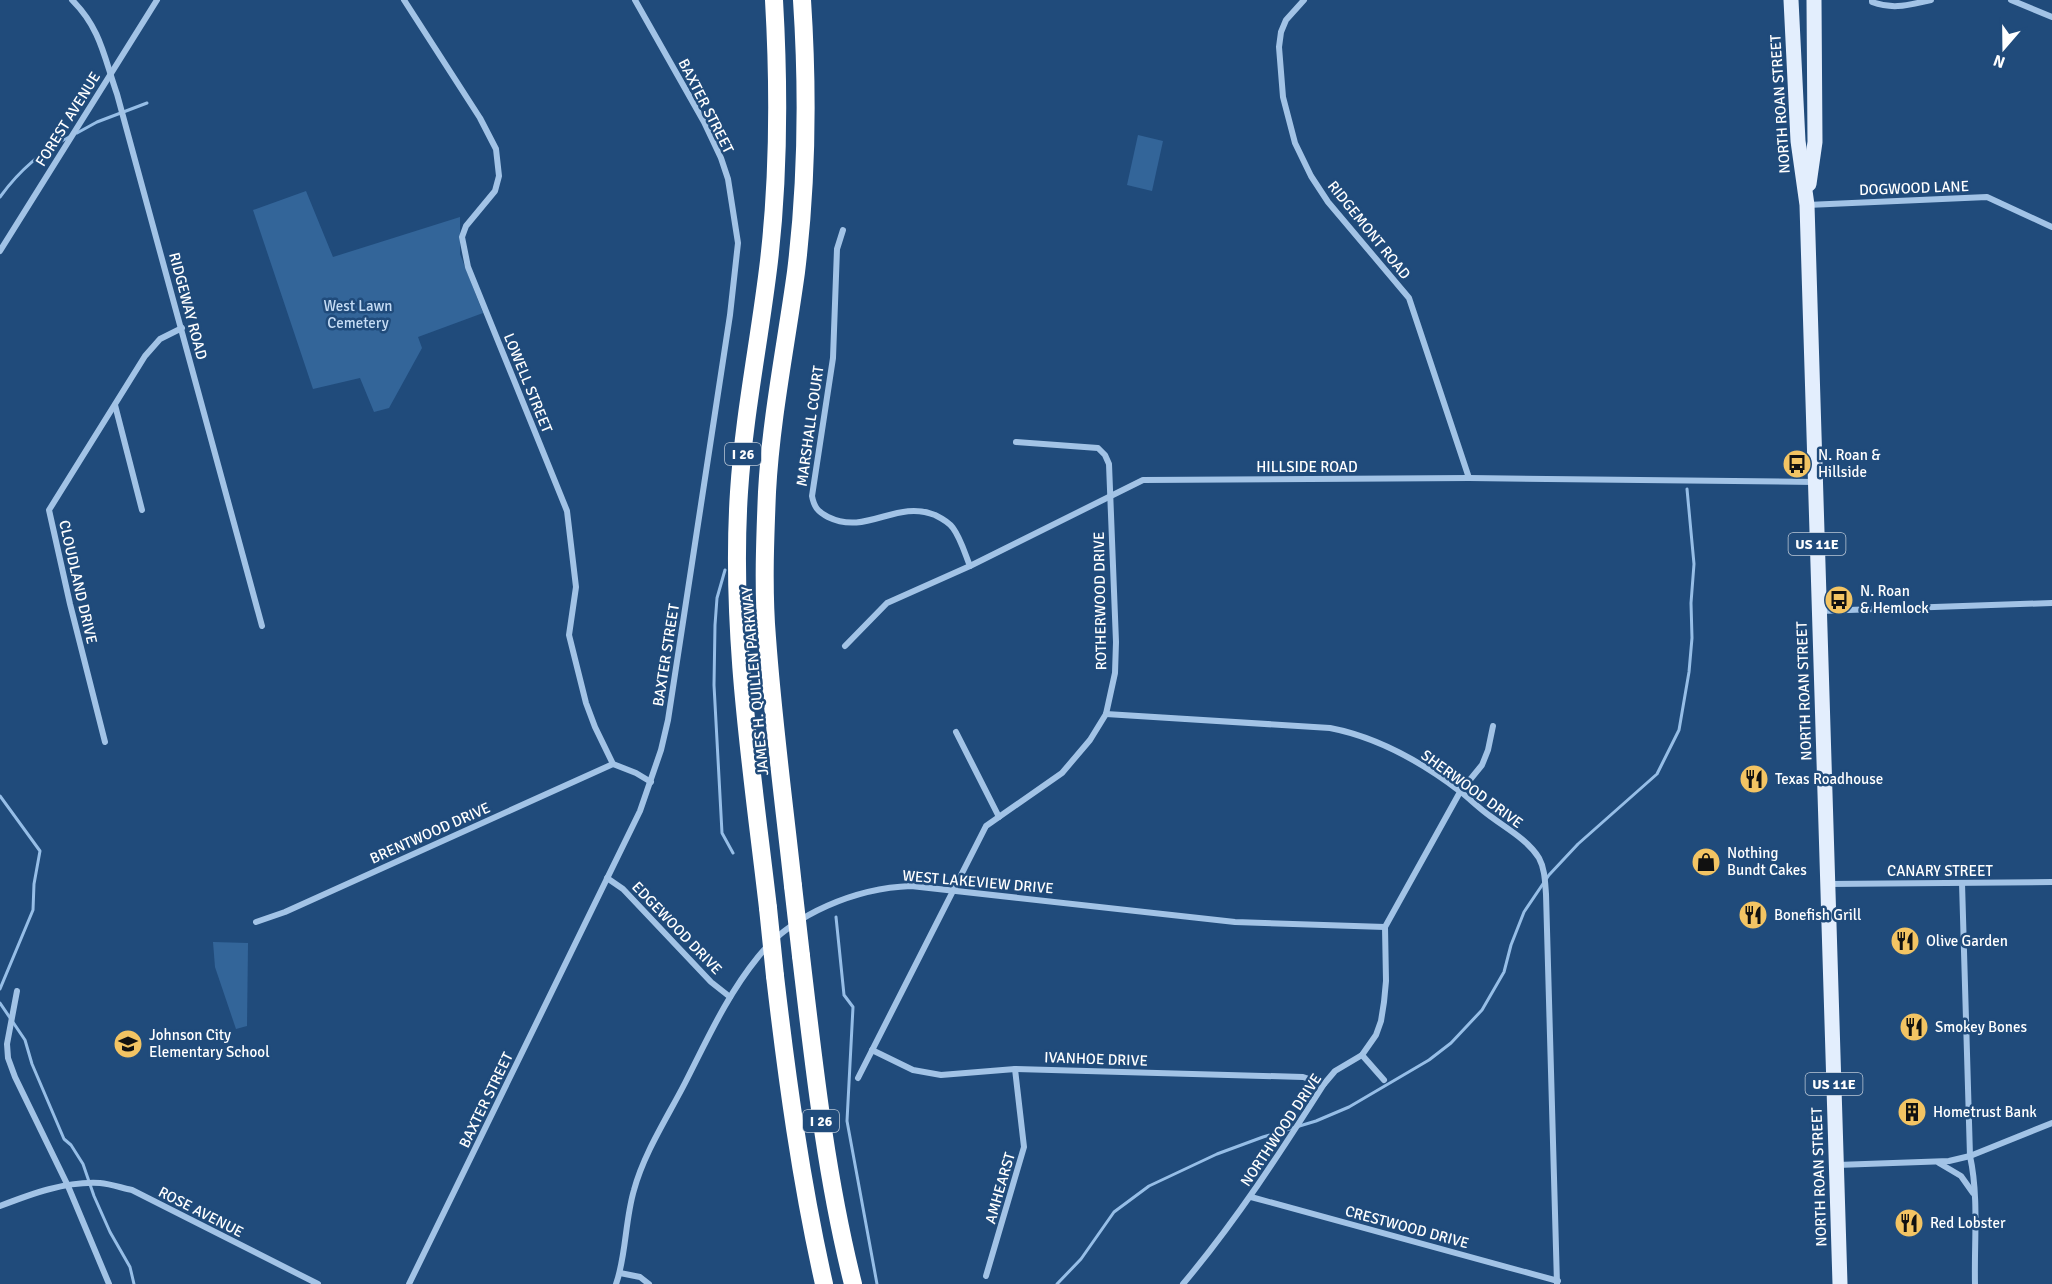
<svg xmlns="http://www.w3.org/2000/svg" width="2052" height="1284" viewBox="0 0 2052 1284" font-family="Signika,sans-serif">
	<rect width="100%" height="100%" fill="#204b7b"/>
	<g fill="#336599">
		<path d="M1138,135L1163,141L1152,191L1127,185Z"/>
		<path d="M306,191L333,257L460,217V254L483,313L418,337L422,348L389,408L374,412L360,378L313,389L253,210Z"/>
		<path d="M213,942L248,943L247,1026L236,1029L215,967Z"/>
	</g>
	<g fill="none" stroke-linecap="round" stroke-linejoin="round">
		<g stroke="#96bee7" stroke-width="3">
			<path d="M77,133L97,122L147,103"/>
			<path d="M0,197C18,172 43,150 71,136"/>
			<path d="M725,570L717,598L715,625L714,685L722,833L733,853"/>
			<path d="M0,796L40,851L34,884L33,910L0,989"/>
			<path d="M836,917L844,995L853,1007L847,1121L877,1284"/>
			<path d="M0,1003L25,1040L32,1064L64,1139L71,1145L83,1164L94,1196L110,1232L130,1267L134,1284"/>
			<path d="M1057,1284L1081,1259L1114,1212L1149,1186L1217,1154L1263,1137L1316,1121L1349,1107L1429,1060L1451,1043L1482,1010L1504,972L1511,945L1524,912L1549,875L1578,844L1657,774L1679,730L1689,672L1692,638L1691,603L1694,564L1687,489"/>
		</g>
		<g stroke="#a2c3e6" stroke-width="6">
			<path d="M72,0C101,29 104,57 117,94L262,626"/>
			<path d="M404,0L480,118L496,149L499,176L495,191L466,226L462,237L468,267L567,511L576,587L569,635L586,703L595,727L613,764L636,773L651,782"/>
			<path d="M1304,0L1286,20L1281,32L1279,47L1283,97L1295,143L1311,176L1328,202L1409,298L1469,478"/>
			<path d="M1872,0V2C1894,10 1908,5 1931,0"/>
			<path d="M2011,0L2052,17"/>
			<path d="M1807,205L1987,197L2052,227"/>
			<path d="M843,230L837,249L833,358L812,496C814,507 818,512 828,517C867,536 896,499 935,515C941,518 949,522 953,528C961,539 965,554 970,566"/>
			<path d="M0,251L157,0"/>
			<path d="M115,405L142,510"/>
			<path d="M1820,611L2052,603"/>
			<path d="M845,646L887,603L970,566L1143,480L1469,478L1815,482"/>
			<path d="M1106,714L1330,728C1377,737 1423,763 1461,792C1471,800 1480,809 1490,816C1506,828 1528,840 1539,858C1545,869 1545,882 1546,894L1557,1284"/>
			<path d="M956,732L999,817"/>
			<path d="M105,742L70,604L49,510L145,356L160,339L182,328"/>
			<path d="M607,878L623,889L711,982L730,997"/>
			<path d="M1962,883L1970,1156C1979,1197 1974,1242 1975,1284"/>
			<path d="M1828,884L2052,882"/>
			<path d="M256,922L285,912L613,764"/>
			<path d="M17,991L7,1044L8,1058L15,1077L68,1186L109,1284"/>
			<path d="M872,1050L913,1070L941,1075L1015,1069L1303,1077L1324,1084"/>
			<path d="M1362,1055L1384,1080"/>
			<path d="M858,1078L986,826L1062,773L1090,740L1106,714L1115,673L1116,642L1109,464L1105,455L1098,448L1016,442"/>
			<path d="M1939,1163L1961,1176L1973,1193"/>
			<path d="M1837,1165L1949,1161L1970,1156L2052,1123"/>
			<path d="M1251,1197L1558,1281"/>
			<path d="M0,1206C31,1194 66,1181 100,1183C111,1184 122,1188 132,1190L318,1284"/>
			<path d="M620,1273L640,1277L649,1284"/>
			<path d="M986,1276L1024,1147L1015,1069"/>
			<path d="M409,1284L640,811L661,750L668,720L730,315L738,243L728,179L721,158L704,122L635,0"/>
			<path d="M616,1284C626,1257 625,1220 634,1190C644,1153 667,1118 685,1083C707,1040 727,995 758,957C793,913 857,888 911,886L1235,922L1385,927"/>
			<path d="M1183,1284C1236,1221 1280,1153 1324,1084L1335,1071L1362,1055L1376,1035L1381,1021L1384,1002L1386,981L1385,927L1460,792L1482,765L1488,750L1493,726"/>
		</g>
		<g stroke="#e3eefd" stroke-width="15">
			<path d="M1791,0L1798,141L1807,205L1840,1284"/>
			<path d="M1809,184L1815,142L1814,0"/>
		</g>
		<g stroke="#fff" stroke-width="18">
			<path d="M793,886C784,803 773,721 767,638C763,590 765,541 767,492C771,418 786,345 796,272C807,182 808,91 802,0"/>
			<path d="M768,908C752,770 730,631 739,492C744,414 760,338 769,261C779,174 779,87 774,0"/>
			<path d="M801,956C814,1066 826,1177 853,1284"/>
			<path d="M775,976C787,1079 801,1182 824,1284"/>
		</g>
		<g stroke="#fff" stroke-width="18">
			<path d="M793,886L801,956"/>
			<path d="M768,908L775,976"/>
		</g>
	</g>
	<defs>
		<g id="bus-disc" transform="scale(1.5)"><circle r="9.5" fill="#f3c463" stroke="#204b7b"/><path d="M-5-6H5V4H4V6H2V4H-2V6H-4V4H-5ZM-3.5-4V0h7V-4ZM-3.5 1.2v1.5H-2V1.2ZM2 1.2v1.5H3.5V1.2Z" fill="#111"/></g>
		<g id="restaurant-disc" transform="scale(1.5)"><circle r="9.5" fill="#f3c463" stroke="#204b7b"/><path d="M-5-6h1v4h1v-4h1v4h1v-4h1v5L-1.5 .5V6h-2V.5L-5-1ZM5-6V6H3V1.5H1.5Q1.5-4 5-6Z" fill="#111"/></g>
		<g id="shop-disc" transform="scale(1.5)"><circle r="9.5" fill="#f3c463" stroke="#204b7b"/><path d="M-5-2.5h2.3a2.7 3.5 0 0 1 5.4 0H5L5.5 6h-11ZM-1.5-2.5h3a1.5 2.3 0 0 0-3 0Z" fill="#111"/></g>
		<g id="school-disc" transform="scale(1.5)"><circle r="9.5" fill="#f3c463" stroke="#204b7b"/><path d="M0-5L7-2L0 1L-7-2ZM-4 1L0 2.5L4 1V4Q0 6-4 4Z" fill="#111"/></g>
		<g id="building-disc" transform="scale(1.5)"><circle r="9.5" fill="#f3c463" stroke="#204b7b"/><path d="M-4-6H4V6H1V3H-1V6H-4ZM-2.5-4.3h1.7v1.8h-1.7ZM.8-4.3h1.7v1.8H.8ZM-2.5-1h1.7V.8h-1.7ZM.8-1h1.7V.8H.8Z" fill="#111"/></g>
	</defs>
	<g fill-rule="evenodd">
		<use href="#bus-disc" x="1797" y="464"/>
		<use href="#bus-disc" x="1839" y="600"/>
		<use href="#restaurant-disc" x="1754" y="779"/>
		<use href="#shop-disc" x="1706" y="862"/>
		<use href="#restaurant-disc" x="1753" y="915"/>
		<use href="#restaurant-disc" x="1905" y="941"/>
		<use href="#restaurant-disc" x="1914" y="1027"/>
		<use href="#school-disc" x="128" y="1044"/>
		<use href="#building-disc" x="1912" y="1112"/>
		<use href="#restaurant-disc" x="1909" y="1223"/>
	</g>
	<g text-anchor="middle" stroke-width="5" stroke-linejoin="round" paint-order="stroke">
		<g fill="#204b7b" stroke="#bcc9d7" stroke-width="1.5">
			<rect x="725" y="443" width="36" height="22" rx="4.5"/>
			<rect x="1788.5" y="533" width="57" height="22" rx="4.5"/>
			<rect x="1805.5" y="1073" width="57" height="22" rx="4.5"/>
			<rect x="803" y="1110" width="36" height="22" rx="4.5"/>
		</g>
		<g font-size="14" font-weight="bold" fill="#fff">
			<text x="743" y="459">I 26</text>
			<text x="1817" y="549">US 11E</text>
			<text x="1834" y="1089">US 11E</text>
			<text x="821" y="1126">I 26</text>
		</g>
		<g font-size="15" fill="#fff" stroke="#204b7b">
			<text transform="translate(1780 104) rotate(-94)" y="5">NORTH ROAN STREET</text>
			<text transform="translate(706 106) rotate(63)" y="5">BAXTER STREET</text>
			<text transform="translate(68 119) rotate(-58)" y="5">FOREST AVENUE</text>
			<text transform="translate(1914 188) rotate(-2)" y="5">DOGWOOD LANE</text>
			<text transform="translate(1369 230) rotate(51)" y="5">RIDGEMONT ROAD</text>
			<text transform="translate(188 306) rotate(75)" y="5">RIDGEWAY ROAD</text>
			<text transform="translate(528 383) rotate(68)" y="5">LOWELL STREET</text>
			<text transform="translate(810 426) rotate(-82)" y="5">MARSHALL COURT</text>
			<text x="1307" y="472">HILLSIDE ROAD</text>
			<text transform="translate(78 582) rotate(77)" y="5">CLOUDLAND DRIVE</text>
			<text transform="translate(1100 601) rotate(-91)" y="5">ROTHERWOOD DRIVE</text>
			<text transform="translate(666 655) rotate(-81)" y="5">BAXTER STREET</text>
			<text transform="translate(755 681) rotate(-95)" y="5">JAMES H. QUILLEN PARKWAY</text>
			<text transform="translate(1804 691) rotate(-92)" y="5">NORTH ROAN STREET</text>
			<text transform="translate(1472 789) rotate(36)" y="5">SHERWOOD DRIVE</text>
			<text transform="translate(430 833) rotate(-24)" y="5">BRENTWOOD DRIVE</text>
			<text x="1940" y="876">CANARY STREET</text>
			<text transform="translate(978 882) rotate(5)" y="5">WEST LAKEVIEW DRIVE</text>
			<text transform="translate(677 928) rotate(46)" y="5">EDGEWOOD DRIVE</text>
			<text transform="translate(1096 1059) rotate(2)" y="5">IVANHOE DRIVE</text>
			<text transform="translate(486 1100) rotate(-64)" y="5">BAXTER STREET</text>
			<text transform="translate(1281 1130) rotate(-56)" y="5">NORTHWOOD DRIVE</text>
			<text transform="translate(1819 1177) rotate(-92)" y="5">NORTH ROAN STREET</text>
			<text transform="translate(1000 1188) rotate(-74)" y="5">AMHEARST</text>
			<text transform="translate(201 1212) rotate(27)" y="5">ROSE AVENUE</text>
			<text transform="translate(1407 1227) rotate(15)" y="5">CRESTWOOD DRIVE</text>
		</g>
		<g font-size="15" fill="#c5dcf5" stroke="#204b7b">
			<text x="358" y="311">West Lawn<tspan x="358" dy="17">Cemetery</tspan></text>
		</g>
		<g font-size="15" fill="#fff" stroke="#204b7b" text-anchor="start">
			<text x="1818" y="460">N. Roan &amp;<tspan x="1818" dy="17">Hillside</tspan></text>
			<text x="1860" y="596">N. Roan<tspan x="1860" dy="17">&amp; Hemlock</tspan></text>
			<text x="1775" y="784">Texas Roadhouse</text>
			<text x="1727" y="858">Nothing<tspan x="1727" dy="17">Bundt Cakes</tspan></text>
			<text x="1774" y="920">Bonefish Grill</text>
			<text x="1926" y="946">Olive Garden</text>
			<text x="1935" y="1032">Smokey Bones</text>
			<text x="149" y="1040">Johnson City<tspan x="149" dy="17">Elementary School</tspan></text>
			<text x="1933" y="1117">Hometrust Bank</text>
			<text x="1930" y="1228">Red Lobster</text>
		</g>
	</g>
	<g transform="translate(2004 48) rotate(200)" stroke="#204b7b" stroke-width="4.5" paint-order="stroke">
	<path d="M0-4.5L10 22L0 15L-10 22Z" fill="#ffffff"/>
	<text y="-9" font-size="16" font-weight="bold" text-anchor="middle" fill="#ffffff">N</text>
	</g>
</svg>
